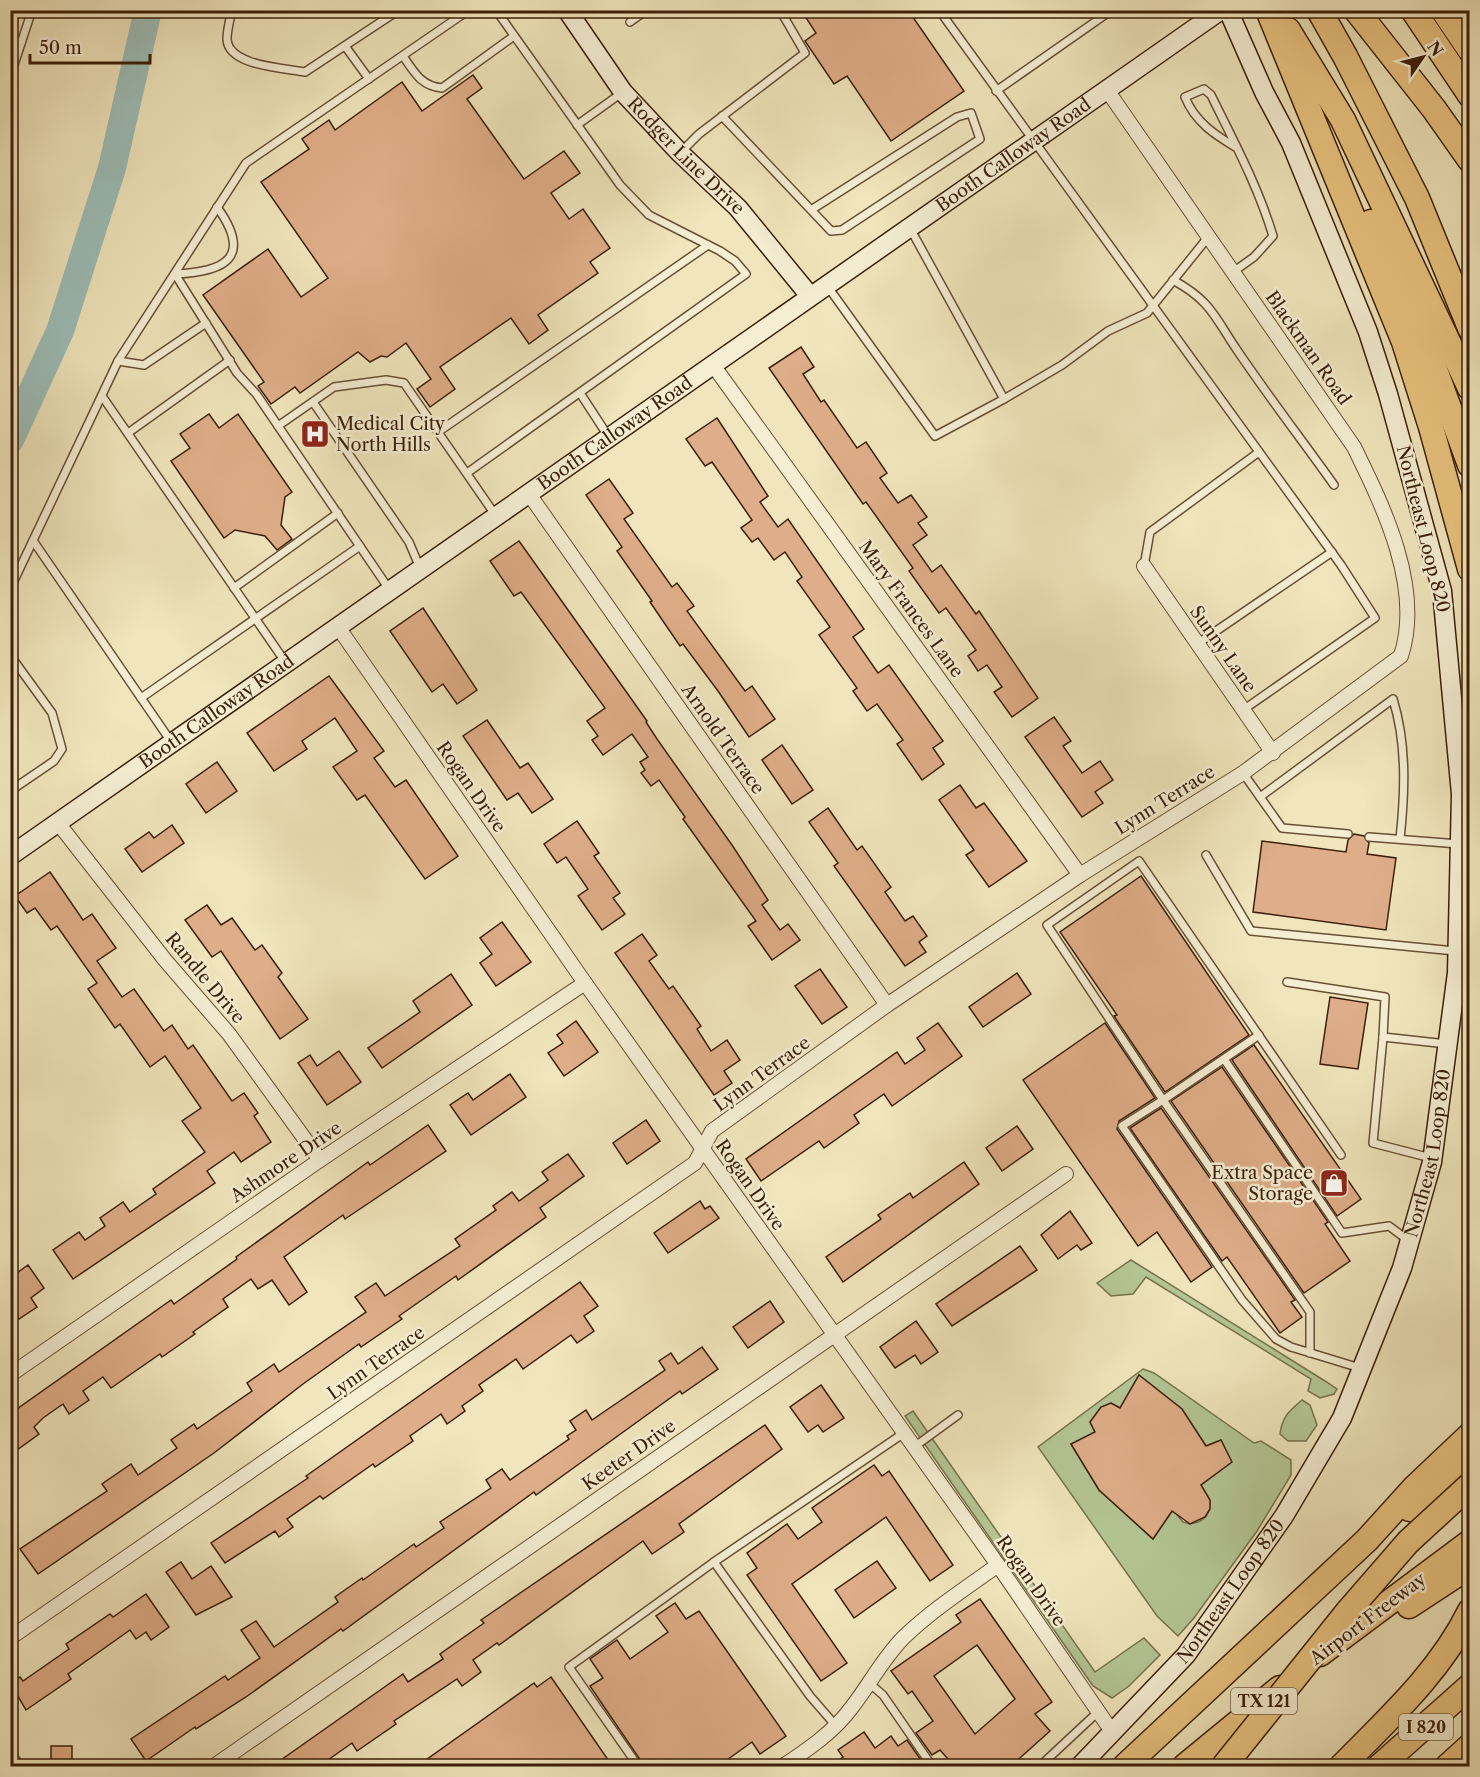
<svg xmlns="http://www.w3.org/2000/svg" width="1480" height="1777" viewBox="0 0 1480 1777" font-family="'Libre Caslon Text',serif">
	<rect width="100%" height="100%" fill="#f0e5bc"/>
	<filter id="stains"><feTurbulence type="fractalNoise" baseFrequency=".00333" numOctaves="4"/><feColorMatrix values="0 0 0 0 .2 0 0 0 0 .09 0 0 0 0 .02 0 0 0 .5 -.17"/></filter>
	<radialGradient id="worn" r=".72"><stop offset=".6" stop-color="#630" stop-opacity="0"/><stop offset="1" stop-color="#630" stop-opacity=".3"/></radialGradient>
	<g fill="#b4c695" stroke="#78724e" stroke-width="1.5" fill-rule="evenodd">
		<path d="M1131,1260L1325,1381L1337,1389L1334,1394L1320,1398L1308,1391L1311,1379L1146,1277L1133,1294L1111,1296L1097,1283Z"/>
		<path d="M1143,1369L1154,1373L1254,1443L1261,1441L1291,1460V1475L1257,1531L1194,1618L1178,1636L1157,1616L1038,1447ZM1139,1375L1182,1409L1206,1446L1221,1440L1231,1462L1201,1485C1211,1501 1216,1520 1190,1524L1183,1522L1173,1510L1153,1539L1099,1490L1071,1444L1095,1432L1090,1422L1101,1407L1111,1403L1120,1408Z"/>
		<path d="M1302,1400L1310,1405L1317,1425L1306,1441H1288L1280,1434C1282,1417 1289,1411 1302,1400Z"/>
		<path d="M913,1411L1095,1672L1144,1638L1160,1655L1129,1686L1112,1698L1093,1686L905,1416Z"/>
	</g>
	<g fill="none" stroke-linecap="round" stroke-linejoin="round">
		<path stroke="#9cbdb7" stroke-width="28" d="M10,440L60,331L112,168L148,10"/>
	</g>
	<g fill="#dead89" stroke="#3b1f08" stroke-width="1.5" fill-rule="evenodd">
		<path d="M801,10H908L964,91L891,141L847,76L834,84L805,41L816,33Z"/>
		<path d="M473,75L482,88L467,99L524,179L564,151L580,173L551,193L569,219L583,209L610,248L590,262L598,273L538,315L548,330L529,344L511,318L440,367L455,389L430,407L417,389L431,379L406,343L387,357L381,356L370,362L358,352L300,393L295,387L271,404L258,386L264,382L203,295L268,249L301,297L328,278L261,182L309,149L302,139L329,120L335,130L402,82L422,111Z"/>
		<path d="M801,347L814,367L803,374L821,402L824,400L857,448L866,442L887,473L880,478L898,503L911,495L927,517L918,523L927,535L913,545L932,572L941,565L976,614L979,611L1038,698L1012,717L994,692L1002,687L987,665L978,671L968,656L976,650L946,608L939,613L909,571L913,568L866,502L863,504L769,368Z"/>
		<path d="M209,414L219,428L238,414L292,492L285,497L281,525L292,539L277,550L265,536L235,530L224,538L171,461L190,448L180,434Z"/>
		<path d="M717,418L768,496L760,502L778,527L788,519L864,629L853,637L878,673L889,665L943,741L933,748L944,764L922,780L897,744L903,740L877,704L867,711L853,691L857,688L819,635L830,627L797,581L802,577L785,552L774,560L758,538L752,542L741,528L752,520L712,462L705,466L686,439Z"/>
		<path d="M609,479L633,513L624,519L672,587L677,583L694,606L687,611L745,691L752,686L775,719L749,737L718,691L683,644L680,646L650,602L652,601L617,551L622,547L586,495Z"/>
		<path d="M519,541L647,721L646,722L657,739L732,845L768,900L762,905L780,930L788,924L800,940L772,960L748,926L756,921L683,819L685,817L659,780L651,786L641,773L645,770L640,762L648,757L632,734L603,755L592,740L598,736L587,721L605,708L521,592L514,596L490,561Z"/>
		<path d="M423,608L477,690L457,704L443,684L432,692L390,631Z"/>
		<path d="M329,676L384,751L374,758L395,787L406,780L458,856L425,879L365,795L357,800L333,767L357,751L335,718L302,741L307,749L274,771L247,733Z"/>
		<path d="M1054,717L1071,741L1063,746L1082,773L1100,761L1113,780L1095,792L1103,803L1082,817L1025,737Z"/>
		<path d="M487,720L520,768L528,763L553,799L532,813L518,793L507,800L463,736Z"/>
		<path d="M782,745L813,790L792,804L762,760Z"/>
		<path d="M217,762L237,791L206,813L186,784Z"/>
		<path d="M960,785L976,808L984,803L1027,861L989,887L966,855L974,850L939,800Z"/>
		<path d="M828,808L857,850L862,846L891,887L885,892L905,921L913,916L927,936L919,942L926,952L905,966L834,866L838,863L809,822Z"/>
		<path d="M577,821L599,853L594,856L620,893L613,898L625,914L602,930L578,896L588,889L566,857L557,863L544,844Z"/>
		<path d="M172,825L184,843L142,872L125,849L149,832L154,838Z"/>
		<path d="M1354,834L1364,836L1369,843L1367,854L1396,858L1386,930L1253,912L1262,841L1346,852L1348,840Z"/>
		<path d="M50,872L83,920L92,914L116,948L97,961L122,997L134,989L164,1031L172,1025L188,1049L193,1045L232,1101L244,1093L258,1113L254,1116L271,1142L241,1162L234,1152L207,1171L215,1183L73,1279L53,1250L79,1232L85,1240L105,1226L100,1218L123,1202L130,1212L156,1194L153,1189L205,1152L182,1121L201,1108L165,1056L150,1067L120,1024L115,1028L88,989L97,983L57,926L51,930L35,908L27,913L15,896Z"/>
		<path d="M1141,876L1249,1035L1165,1092L1114,1016L1117,1015L1060,932Z"/>
		<path d="M207,905L221,925L232,918L255,950L262,945L282,973L278,977L308,1019L280,1039L221,951L212,957L185,920Z"/>
		<path d="M502,922L531,962L496,986L480,963L492,954L480,938Z"/>
		<path d="M642,934L657,955L649,961L669,989L673,986L701,1026L697,1029L711,1051L727,1040L740,1060L724,1071L732,1083L714,1095L615,953Z"/>
		<path d="M820,969L847,1007L822,1024L795,986Z"/>
		<path d="M1017,973L1031,994L983,1027L969,1007Z"/>
		<path d="M451,974L472,1005L382,1068L368,1048L420,1012L413,1001Z"/>
		<path d="M1330,997L1368,1003L1358,1069L1320,1064Z"/>
		<path d="M576,1021L598,1052L564,1076L548,1053L563,1043L557,1035Z"/>
		<path d="M938,1023L962,1056L892,1106L884,1094L854,1115L859,1123L824,1148L819,1141L761,1181L746,1159L897,1052L905,1064L925,1050L917,1038Z"/>
		<path d="M1105,1023L1155,1098L1119,1121L1117,1129L1212,1267L1191,1282L1157,1232L1138,1246L1023,1080Z"/>
		<path d="M1254,1045L1361,1199L1337,1216L1232,1060Z"/>
		<path d="M339,1051L361,1082L327,1105L298,1063L310,1055L317,1066Z"/>
		<path d="M1222,1067L1328,1222L1325,1224L1350,1261L1304,1293L1171,1101Z"/>
		<path d="M510,1074L526,1097L471,1135L450,1105L468,1093L473,1100Z"/>
		<path d="M1161,1108L1295,1300L1291,1302L1302,1317L1280,1333L1227,1257L1222,1261L1130,1128Z"/>
		<path d="M646,1120L660,1141L627,1164L613,1143Z"/>
		<path d="M428,1125L446,1151L345,1219L343,1215L284,1257L307,1292L289,1305L272,1280L258,1289L251,1279L223,1299L228,1307L193,1332L195,1334L162,1357L160,1354L111,1388L103,1377L83,1391L89,1400L69,1414L63,1404L43,1418L34,1427L39,1434L10,1455V1414L171,1300L174,1304L237,1259L236,1257L368,1162L370,1165Z"/>
		<path d="M1017,1126L1033,1149L1002,1171L986,1148Z"/>
		<path d="M568,1154L584,1176L540,1208L546,1217L458,1280L456,1276L399,1316L402,1319L361,1347L359,1344L303,1384L214,1453L38,1574L20,1549L107,1491L102,1484L131,1464L138,1475L177,1448L171,1440L194,1424L197,1429L252,1391L247,1383L274,1364L279,1372L366,1312L355,1297L376,1283L385,1296L460,1246L455,1239L496,1210L493,1206L512,1192L519,1201L548,1180L542,1172Z"/>
		<path d="M964,1162L979,1184L843,1282L826,1257L881,1219L878,1215L910,1193L913,1198Z"/>
		<path d="M700,1201L705,1209L710,1206L719,1218L668,1253L654,1233Z"/>
		<path d="M1070,1211L1092,1243L1081,1250L1077,1245L1058,1259L1041,1235Z"/>
		<path d="M1020,1246L1037,1270L952,1326L936,1304Z"/>
		<path d="M28,1265L44,1288L31,1298L37,1307L19,1319L10,1307V1278Z"/>
		<path d="M580,1282L598,1306L584,1316L594,1331L577,1343L571,1335L523,1369L516,1359L479,1385L483,1391L462,1406L465,1411L447,1424L441,1414L410,1436L413,1441L375,1467L373,1464L323,1499L320,1496L287,1519L293,1527L279,1537L275,1531L225,1563L211,1543L308,1478L306,1476Z"/>
		<path d="M770,1301L784,1322L748,1348L733,1327Z"/>
		<path d="M916,1321L938,1352L921,1364L915,1355L895,1368L880,1347Z"/>
		<path d="M702,1347L718,1369L682,1394L680,1391L536,1495L534,1492L343,1631L341,1629L246,1697L196,1729L195,1727L146,1761L131,1739L225,1676L228,1680L260,1658L241,1630L256,1621L274,1647L338,1602L335,1597L362,1578L363,1580L414,1544L416,1547L444,1528L440,1522L491,1488L486,1480L502,1469L510,1480L569,1439L567,1436L576,1430L570,1421L586,1410L592,1420L665,1370L659,1361L671,1353L678,1364Z"/>
		<path d="M1139,1375L1182,1409L1206,1446L1221,1440L1232,1462L1201,1485L1210,1500V1509L1205,1517L1190,1524L1172,1511L1153,1539L1099,1490L1071,1444L1095,1432L1090,1422L1101,1407L1111,1403L1120,1408Z"/>
		<path d="M821,1385L844,1418L823,1432L818,1425L808,1432L790,1407Z"/>
		<path d="M765,1425L782,1449L679,1524L684,1532L652,1554L643,1541L499,1645L497,1643L473,1660L481,1672L462,1686L457,1679L394,1721L396,1724L357,1751L352,1743L318,1767H271L403,1674L408,1682L443,1659L440,1654L484,1623L481,1620Z"/>
		<path d="M874,1465L882,1476L889,1471L953,1565L930,1581L886,1517L792,1584L847,1663L821,1681L747,1575L757,1568L747,1553L787,1524L798,1539L822,1522L812,1508Z"/>
		<path d="M877,1561L896,1588L854,1618L835,1590Z"/>
		<path d="M181,1562L192,1579L211,1566L232,1597L196,1615L166,1572Z"/>
		<path d="M146,1594L169,1627L151,1640L146,1632L136,1639L130,1630L68,1674L71,1679L26,1710L10,1683L20,1677L23,1681L69,1649L66,1644L110,1614L113,1617Z"/>
		<path d="M980,1599L1052,1702L1035,1714L1050,1731L1010,1767H955L940,1750L932,1755L916,1733L933,1721L912,1691L908,1694L891,1671L961,1622L956,1615ZM977,1645L1015,1699L975,1734L934,1676Z"/>
		<path d="M675,1603L686,1619L699,1611L786,1736L760,1754L752,1742L717,1767H645L590,1686L603,1678L590,1659L617,1640L630,1659L668,1632L656,1616Z"/>
		<path d="M551,1677L613,1767H416L534,1683L537,1687Z"/>
		<path d="M864,1732L875,1748L891,1736L898,1746L907,1740L921,1760L911,1767H829L843,1757L838,1750Z"/>
		<rect x="51" y="1746" width="21" height="21"/>
	</g>
	<g fill="none" stroke-linecap="round" stroke-linejoin="round">
		<g stroke="#685035" stroke-width="10">
			<g id="lane">
				<path d="M232,10C230,19 227,30 227,39C228,66 284,68 305,72L399,10"/>
				<path d="M939,10L1341,565L1375,618L1243,710"/>
				<path d="M630,22L647,10"/>
				<path d="M10,40L21,43"/>
				<path d="M345,46L369,79"/>
				<path d="M403,56C414,72 421,86 442,88L514,36"/>
				<path d="M10,77L32,10"/>
				<path d="M996,91L1112,10"/>
				<path d="M722,116L831,231L842,230L980,139L971,113L957,117L811,210"/>
				<path d="M577,125L623,92"/>
				<path d="M680,153L699,134L805,53L780,10"/>
				<path d="M911,230L1004,399L1062,365L1108,331L1147,313L1209,236"/>
				<path d="M1233,272L1254,257L1273,236C1258,186 1234,142 1211,95L1204,89L1185,97C1195,122 1215,135 1237,148"/>
				<path d="M175,274L237,373L257,395L389,589"/>
				<path d="M175,274C226,272 253,257 217,207"/>
				<path d="M1173,280C1211,301 1214,316 1237,350C1268,396 1302,440 1334,485"/>
				<path d="M828,287L935,436L1004,399"/>
				<path d="M118,361L144,365L206,323"/>
				<path d="M580,393L608,436"/>
				<path d="M102,396L286,663"/>
				<path d="M313,402L409,542L420,568"/>
				<path d="M278,426L334,387L386,380L404,383L496,516"/>
				<path d="M438,432L708,245"/>
				<path d="M128,433L230,360"/>
				<path d="M467,473L746,274L735,261L720,251L649,215L620,185L496,10"/>
				<path d="M34,542L172,743"/>
				<path d="M1144,566L1150,532L1259,452"/>
				<path d="M234,588L338,513"/>
				<path d="M10,589L118,361L246,163L469,10"/>
				<path d="M1197,644L1332,552"/>
				<path d="M10,655L52,713L62,749L54,761L10,791"/>
				<path d="M141,698L360,546"/>
				<path d="M1243,773L1282,828L1348,834"/>
				<path d="M1260,797L1393,699C1407,745 1405,792 1400,839"/>
				<path d="M1369,837L1459,844"/>
				<path d="M1206,855L1251,931L1455,951"/>
				<path d="M1287,982L1385,997L1383,1037"/>
				<path d="M1259,1035L1163,1100L1310,1312V1353"/>
				<path d="M1224,1059L1342,1233L1389,1226L1409,1241"/>
				<path d="M1341,1155L1139,861L1047,925L1163,1100L1122,1126L1242,1300L1276,1339L1291,1347L1360,1368"/>
				<path d="M1431,1158L1373,1143L1383,1037L1447,1044"/>
				<path d="M914,1447L958,1415"/>
				<path d="M714,1562L904,1433"/>
				<path d="M869,1683L883,1695L932,1766"/>
				<path d="M638,1766L569,1667L714,1562L810,1696L836,1726"/>
				<path d="M1040,1766L1099,1711"/>
			</g>
		</g>
		<g stroke="#685035" stroke-width="16">
			<g id="street">
				<path d="M713,365L1080,875"/>
				<path d="M529,494L887,1005"/>
				<path d="M1144,566L1273,753"/>
				<path d="M338,627L585,983L998,1565L1113,1733"/>
				<path d="M58,823L165,960L229,1034L320,1160"/>
				<path d="M10,1375L320,1160L585,983"/>
				<path d="M10,1638L695,1163L712,1131L887,1005L1080,875L1243,773L1401,656C1423,588 1384,508 1354,447L1107,90"/>
				<path d="M10,1757L17,1766"/>
				<path d="M214,1766L1066,1174"/>
				<path d="M783,1766C807,1750 834,1732 852,1707C870,1684 883,1658 904,1637C932,1610 966,1588 998,1565"/>
			</g>
		</g>
		<g stroke="#3b1f08" stroke-width="21">
			<g id="secondary">
				<path id="s1" d="M567,10L623,92L680,153L738,208L810,296"/>
				<path id="s2" d="M10,856L1221,10"/>
				<path id="s3" d="M1080,1766L1186,1655L1284,1516L1342,1418L1402,1268L1432,1162L1457,973L1461,794L1442,591L1388,394L1368,332L1291,143L1264,92L1228,10"/>
			</g>
		</g>
		<g stroke="#3b1f08" stroke-width="27">
			<g id="highway">
				<path d="M1268,10L1404,342L1431,427L1470,569"/>
				<path d="M1319,10L1345,56L1417,198L1470,328"/>
				<path d="M1356,10L1434,109L1470,160"/>
				<path d="M1413,10L1470,95"/>
				<path d="M1443,10L1470,50"/>
				<path d="M1288,30L1343,120L1470,388"/>
				<path d="M1371,222L1423,337L1470,465"/>
				<path d="M1410,1509L1470,1467"/>
				<path d="M1409,1606L1470,1566"/>
				<path d="M1320,1654L1470,1542"/>
				<path d="M1125,1766L1367,1540L1414,1488L1470,1435"/>
				<path d="M1185,1766L1280,1688"/>
				<path d="M1342,1766C1389,1718 1440,1672 1470,1611"/>
				<path d="M1380,1766L1470,1686"/>
				<path d="M1448,1766L1470,1746"/>
			</g>
		</g>
		<use href="#lane" stroke="#f5eed3" stroke-width="7"/>
		<use href="#street" stroke="#f5eed3" stroke-width="14"/>
		<use href="#secondary" stroke="#f5eed3" stroke-width="18"/>
		<use href="#highway" stroke="#e8c27e" stroke-width="24"/>
		<g stroke="#3b1f08" stroke-width="27" stroke-linecap="butt">
			<path id="highway-bridge" d="M1224,1766L1349,1610L1408,1542L1470,1485"/>
		</g>
		<use href="#highway-bridge" stroke="#e8c27e" stroke-width="24"/>
	</g>
	<defs>
		<g id="hospital-square" transform="scale(1.5)"><rect x="-9" y="-9" width="18" height="18" rx="4" fill="#8f2418" stroke="#f5eed3"/><path d="M-5-5h3v3.5h4V-5h3V5h-3V1.5h-4V5h-3Z" fill="#fff"/></g>
		<g id="shop-square" transform="scale(1.5)"><rect x="-9" y="-9" width="18" height="18" rx="4" fill="#8f2418" stroke="#f5eed3"/><path d="M-5-2.5h2.3a2.7 3.5 0 0 1 5.4 0H5L5.5 6h-11ZM-1.5-2.5h3a1.5 2.3 0 0 0-3 0Z" fill="#fff"/></g>
	</defs>
	<g fill-rule="evenodd">
		<use href="#hospital-square" x="315" y="434"/>
		<use href="#shop-square" x="1334" y="1183"/>
	</g>
	<g text-anchor="middle" stroke-width="5" stroke-linejoin="round" paint-order="stroke">
		<g fill="#f5eed3" stroke="#735d45" stroke-width="1.5">
			<rect x="1231" y="1688" width="66" height="26" rx="4.5"/>
			<rect x="1399" y="1714" width="54" height="26" rx="4.5"/>
		</g>
		<g font-size="16" font-weight="bold" fill="#3b1f08">
			<text x="1264" y="1707">TX 121</text>
			<text x="1426" y="1733">I 820</text>
		</g>
		<g font-size="18" fill="#3b1f08" stroke="#f5eed3">
			<text dy="6" stroke="none"><textPath href="#s2" startOffset="1224">Booth Calloway Road</textPath></text>
			<text dy="6" stroke="none"><textPath href="#s1" startOffset="189">Rodger Line Drive</textPath></text>
			<text transform="translate(1308 348) rotate(55)" y="6">Blackman Road</text>
			<text dy="6" stroke="none"><textPath href="#s2" startOffset="738">Booth Calloway Road</textPath></text>
			<text transform="translate(1423 529) rotate(76)" y="6">Northeast Loop 820</text>
			<text transform="translate(911 609) rotate(54)" y="6">Mary Frances Lane</text>
			<text transform="translate(1223 649) rotate(55)" y="6">Sunny Lane</text>
			<text dy="6" stroke="none"><textPath href="#s2" startOffset="252">Booth Calloway Road</textPath></text>
			<text transform="translate(723 739) rotate(55)" y="6">Arnold Terrace</text>
			<text transform="translate(471 787) rotate(55)" y="6">Rogan Drive</text>
			<text transform="translate(1165 800) rotate(-32)" y="6">Lynn Terrace</text>
			<text transform="translate(205 978) rotate(50)" y="6">Randle Drive</text>
			<text transform="translate(762 1074) rotate(-36)" y="6">Lynn Terrace</text>
			<text dy="6" stroke="none"><textPath href="#s3" startOffset="717">Northeast Loop 820</textPath></text>
			<text transform="translate(286 1162) rotate(-34)" y="6">Ashmore Drive</text>
			<text transform="translate(750 1185) rotate(55)" y="6">Rogan Drive</text>
			<text transform="translate(376 1363) rotate(-35)" y="6">Lynn Terrace</text>
			<text transform="translate(629 1455) rotate(-35)" y="6">Keeter Drive</text>
			<text transform="translate(1031 1581) rotate(55)" y="6">Rogan Drive</text>
			<text dy="6" stroke="none"><textPath href="#s3" startOffset="231">Northeast Loop 820</textPath></text>
			<text transform="translate(1368 1619) rotate(-37)" y="6">Airport Freeway</text>
		</g>
		<g font-size="18" fill="#3b1f08" stroke="#f5eed3" text-anchor="start">
			<text x="336" y="430">Medical City<tspan x="336" dy="21">North Hills</tspan></text>
			<text x="1313" y="1179" text-anchor="end">Extra Space<tspan x="1313" dy="21">Storage</tspan></text>
		</g>
	</g>
	<rect width="1480" height="1777" fill="none" stroke="#f0e5bc" stroke-width="36"/>
	<rect x="12" y="12" width="1456" height="1753" fill="none" stroke="#3b1f08" stroke-width="3"/>
	<rect x="18" y="18" width="1444" height="1741" fill="none" stroke="#3b1f08" stroke-width="1.5"/>
	<g transform="translate(1423 57) rotate(55)" stroke="#f5eed3" stroke-width="4.5" paint-order="stroke">
	<path d="M0-4.5L10 22L0 15L-10 22Z" fill="#3b1f08"/>
	<text y="-9" font-size="16" font-weight="bold" text-anchor="middle" fill="#3b1f08">N</text>
	</g>
	<path d="M30 54v9h120v-9" fill="none" stroke="#3b1f08" stroke-width="3"/>
	<text x="39" y="54" font-size="18" fill="#3b1f08" stroke="#f5eed3" stroke-width="4.5" paint-order="stroke">50 m</text>
	<rect width="100%" height="100%" filter="url(#stains)"/>
	<rect width="100%" height="100%" fill="url(#worn)"/>
</svg>
